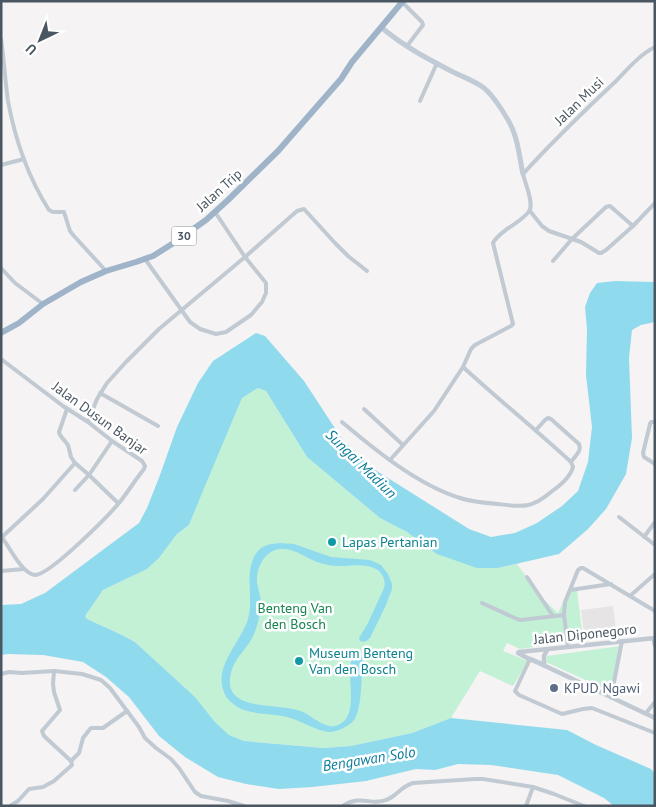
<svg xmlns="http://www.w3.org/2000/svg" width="656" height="807" viewBox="0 0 656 807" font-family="'PT Sans',sans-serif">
	<rect width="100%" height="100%" fill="#f5f3f3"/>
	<path fill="#e6e4e5" d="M613,606L617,637L585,641L581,610Z"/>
	<g fill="#c3f1d5">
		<path d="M258,388L266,391L307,457L380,518L407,532L498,568L517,564L542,598L558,613L568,591L577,590L583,640L520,649L507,643L503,651L528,661L513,686L480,671L451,718L412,733L351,746L323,748L244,741L229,735L215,722L195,697L135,642L120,634L87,619L85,616L103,590L147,569L159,558L177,534L189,525L201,493L242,398Z"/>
		<path d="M621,646L612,692L546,662L547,656Z"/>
	</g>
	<g fill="#90daee">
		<path d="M615,281L655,282V322L641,325L632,330L629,358L632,438L626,474L606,509L588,529L559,554L498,568H477L437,554L407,532L380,518L307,457L266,391L258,388L242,398L202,493L189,525L177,534L159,558L147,569L103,590L85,616L87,619L120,634L135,642L195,697L215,722L229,735L244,741L323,748L351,746L412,733L451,718L567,730L596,745L651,769L655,774V806H614L604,798L558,775L491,765L458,764L435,770L416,769L366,781L312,787L279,789L246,784L218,777L185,757L159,736L129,697L106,677L83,662L43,655L8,654L1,655V605L21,604L45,593L139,523L147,508L160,475L177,427L198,383L213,361L256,333L265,336L304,381L342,439L372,468L469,529L491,537L515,533L537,523L562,506L578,491L588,462L592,427L586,375L587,329L585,307L590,293L597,283Z"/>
		<path d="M280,543L294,544L331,557L370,560L381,565L388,574L392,584V589L386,605L370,638C367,641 364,643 360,641L359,638L368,623L384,588C386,581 383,573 376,569C366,563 350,566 339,566C333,566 326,565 320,563C304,558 288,542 271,552C261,558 256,572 257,582C258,588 260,595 261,601C261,611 258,625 254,634C249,647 237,655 232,669C217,715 281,701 303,712C311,716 317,722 326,725C331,727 335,727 340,724C357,715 349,684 350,668C350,664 351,660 353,657L359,656L362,657C362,672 362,710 354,720C348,727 339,731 330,732C319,732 299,720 287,717C272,713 254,715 239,708C233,704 226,699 224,692C213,667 241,642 248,619C254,598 244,575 255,555C261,545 269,544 280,543Z"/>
	</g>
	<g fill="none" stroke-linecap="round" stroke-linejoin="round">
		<g stroke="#c1cad2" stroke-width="4">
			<path d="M402,2L422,22L423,25L407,46"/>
			<path d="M1,39C4,59 5,80 8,101C15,139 28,177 49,210L53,212H64L70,231L74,236L106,271"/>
			<path d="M420,101L437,63"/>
			<path d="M1,165L24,159"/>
			<path d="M530,211L542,226L549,231L581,242L599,253H601L606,250L633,226"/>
			<path d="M145,259L190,322L200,329L216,334L226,332L251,315L262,302L266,293V283L245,257L215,212"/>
			<path d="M553,261L572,239L606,207L610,206L633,226L655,203"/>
			<path d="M1,268L15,283L43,304"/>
			<path d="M1,359L63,406L88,422L112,441L142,461L145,466L144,469C135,480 128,492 119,503C108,516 50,575 35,575C22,574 9,546 1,536"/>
			<path d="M100,393L158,426"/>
			<path d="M67,409L59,432L60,435L68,445L71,457L75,463L89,475L118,503"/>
			<path d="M364,409L403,445"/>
			<path d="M88,422L97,399L107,383L126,362L159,329L245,257L297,211L304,209L335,243L348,256L367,271"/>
			<path d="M342,422C375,450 418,485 460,498C472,502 485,503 498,504C522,507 531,509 551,492C559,486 570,478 573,467L571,462C535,429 498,399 463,367"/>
			<path d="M655,422H651L650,424L643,453L644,457L655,464"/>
			<path d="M536,430L545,420L548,418L551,419L579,444C582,451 575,456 571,462"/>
			<path d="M390,460L434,411L463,367L471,349L475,345L511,326L513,324L493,243C496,237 501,234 507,229C513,225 528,216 530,209C533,201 525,183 523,174C552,142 583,112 615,82C627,70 639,55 655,47"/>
			<path d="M75,490L89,475L112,441"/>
			<path d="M619,517L655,545"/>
			<path d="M2,537L43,499L75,463"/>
			<path d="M644,537L655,522"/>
			<path d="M1,571L24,569"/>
			<path d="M527,577L553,616"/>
			<path d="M570,590L611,584"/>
			<path d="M630,596L655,574"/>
			<path d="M482,603L517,619L521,620L564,615"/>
			<path d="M653,638L655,646"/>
			<path d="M568,647L564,615L565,602L578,570L581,568H583L655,611"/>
			<path d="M530,659L515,691L519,695L562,714L583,709L592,708L655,733"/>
			<path d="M1,674L9,672L22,673L54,671L82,674L101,680L110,688L139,727L145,738L156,748L171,759L179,768L195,792L201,796L228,801L244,806"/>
			<path d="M611,697L622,641"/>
			<path d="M646,713L655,702"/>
			<path d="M71,761L79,753L83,738L90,729L91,728H103L127,711"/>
			<path d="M10,806L18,801L29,789L43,787L54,781L72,765L71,761L44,736L42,731L60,710L54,692L53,684L54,671"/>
			<path d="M343,806C360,794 372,806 386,800C397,796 400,787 413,783L475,779H483L533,787L554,794L584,806"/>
			<path d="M526,806L533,787"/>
		</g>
		<g stroke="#c1cad2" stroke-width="4.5">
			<path d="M519,652L655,638"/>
			<path d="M518,653L531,660"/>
			<path d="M541,664L655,718"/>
			<path d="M544,665V656L547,650"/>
		</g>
		<g stroke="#c1cbd6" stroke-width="5">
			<path d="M381,27C403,46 428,59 453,72C463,77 475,81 484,88C494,96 510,121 514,133C519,146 520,161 523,174"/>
			<path d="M530,659L544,665"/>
		</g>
		<path stroke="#9fb4c9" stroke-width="6" d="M1,333L19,323L43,304L81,282L106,271L136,262L153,256L172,244L206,220L228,200L278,151L341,79L352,62L403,1"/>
	</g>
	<g fill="#0f9aa8" stroke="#fff" stroke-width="2">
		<circle cx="332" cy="542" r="5"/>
		<circle cx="299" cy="661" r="5"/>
	</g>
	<circle fill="#5c6f8a" stroke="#fff" stroke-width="2" cx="554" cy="688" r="5"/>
	<g text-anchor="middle" stroke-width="5" stroke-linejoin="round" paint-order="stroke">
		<rect fill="#fff" stroke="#808990" stroke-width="1" x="171.5" y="226.5" width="25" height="19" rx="4"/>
		<g font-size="12" font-weight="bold" fill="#4a5661">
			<text x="184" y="240">30</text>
		</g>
		<g font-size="14" fill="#4a5661" stroke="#fff">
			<text transform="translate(579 101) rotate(-44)" y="5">Jalan Musi</text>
			<text transform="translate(219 190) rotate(-42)" y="5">Jalan Trip</text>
			<text transform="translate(100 418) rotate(36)" y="5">Jalan Dusun Banjar</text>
			<text transform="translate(585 634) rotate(-6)" y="5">Jalan Diponegoro</text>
		</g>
		<g font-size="14" fill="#0d838f" stroke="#fff" text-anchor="start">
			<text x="342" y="547">Lapas Pertanian</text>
			<text x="309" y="658">Museum Benteng<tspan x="309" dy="16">Van den Bosch</tspan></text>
		</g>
		<g font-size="14" fill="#17864f" stroke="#fff">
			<text x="295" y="613">Benteng Van<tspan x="295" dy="16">den Bosch</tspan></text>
		</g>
		<g font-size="14" fill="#4e5e75" stroke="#fff" text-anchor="start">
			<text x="564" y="693">KPUD Ngawi</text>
		</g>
		<g font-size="15" font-style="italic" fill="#0c7c9b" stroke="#fff">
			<text transform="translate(361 464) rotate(44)" y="5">Sungai Madiun</text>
			<text transform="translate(369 759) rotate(-9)" y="5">Bengawan Solo</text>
		</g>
	</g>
	<rect width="656" height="807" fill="none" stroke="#4a5661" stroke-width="5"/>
	<g transform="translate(40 40) rotate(223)" stroke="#ffffff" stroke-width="4" paint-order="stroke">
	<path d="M0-4L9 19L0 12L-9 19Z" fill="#4a5661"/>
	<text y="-8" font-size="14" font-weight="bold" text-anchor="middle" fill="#4a5661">U</text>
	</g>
</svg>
